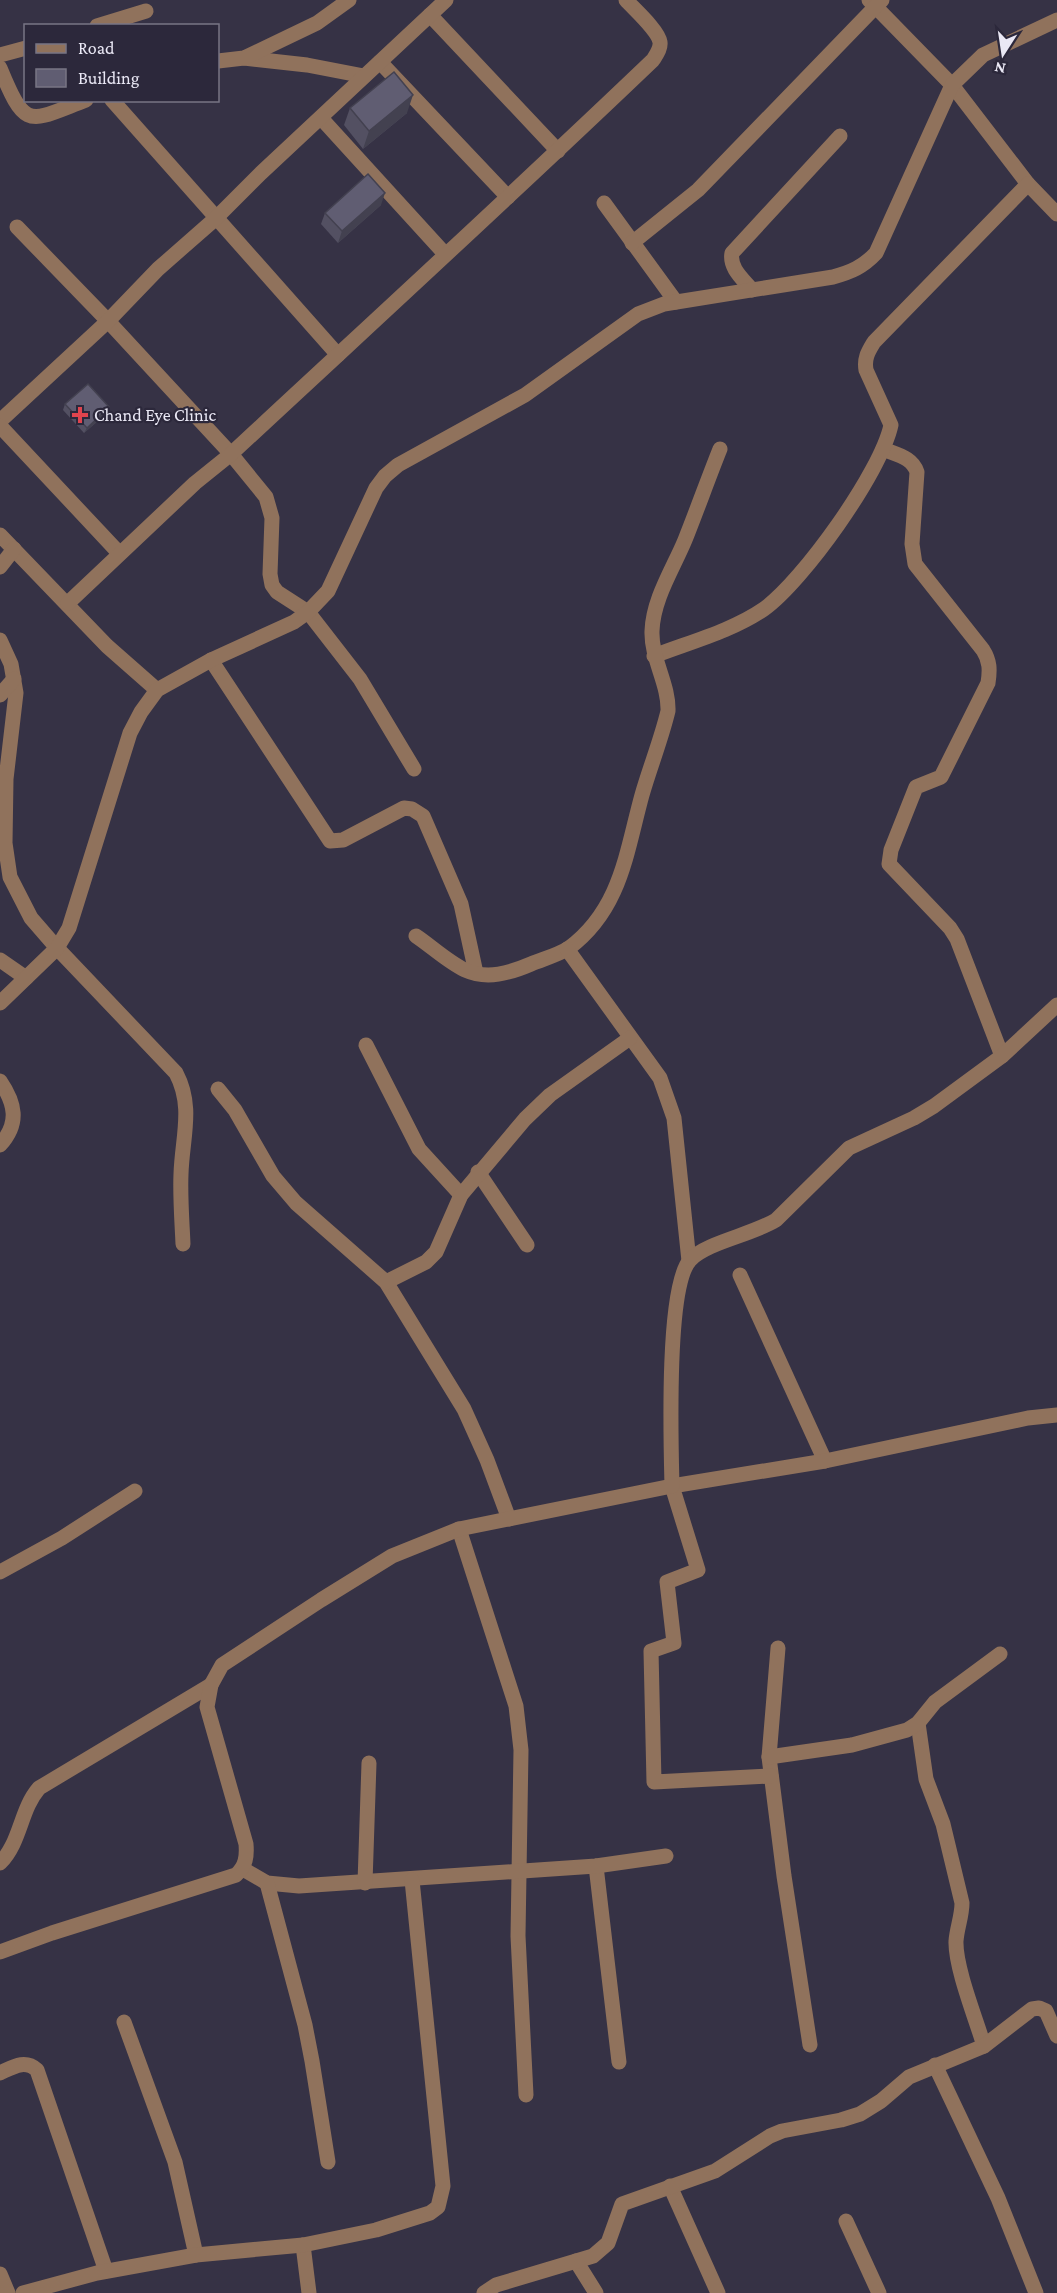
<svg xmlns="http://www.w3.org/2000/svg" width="1057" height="2293" viewBox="0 0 1057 2293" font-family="'Crimson Pro',serif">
	<rect width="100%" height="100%" fill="#363245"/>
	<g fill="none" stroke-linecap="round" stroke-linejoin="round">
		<g stroke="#90725c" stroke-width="15">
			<path d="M869,0L952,85L1028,184L1057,214"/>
			<path d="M430,15L558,151"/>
			<path d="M97,26L146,11"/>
			<path d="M0,55L26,48"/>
			<path d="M244,58L307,65L364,76"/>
			<path d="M218,61L244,58L317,23L349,0"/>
			<path d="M380,62L508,197"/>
			<path d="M0,68C26,131 28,122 86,100"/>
			<path d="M112,100L338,355"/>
			<path d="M321,118L445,254"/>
			<path d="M604,203L676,302"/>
			<path d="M17,227L108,321L231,454L266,497L272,518L270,574L272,585L277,592L308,612L360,679L414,769"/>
			<path d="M632,243L698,190L882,0"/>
			<path d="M752,290C743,279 729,268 732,253L840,136"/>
			<path d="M0,421L108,321L158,269L215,219L261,173L446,0"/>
			<path d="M0,426L119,553"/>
			<path d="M883,449C897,455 912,457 917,472L912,544L915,564L983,650C990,661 990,670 988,683L941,777L916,787L891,850L889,864L950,928L957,939L1002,1056"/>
			<path d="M0,535L107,646L157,690"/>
			<path d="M0,567L14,549"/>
			<path d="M68,603L195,483L231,454C372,323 514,193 653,60C656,55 661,49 660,42C658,30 634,9 626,0"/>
			<path d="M0,640L11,664L16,693L6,779L5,843L10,877L31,918L57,948L176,1073C194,1107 182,1138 181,1174C180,1197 182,1221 183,1244"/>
			<path d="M654,656C690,642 732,631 764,609C803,581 881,472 891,425L866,370C864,358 868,352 874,342L1028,184"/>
			<path d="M211,660L330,841L343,840L404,808L412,809L423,816L461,904L476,973"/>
			<path d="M0,695L14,679"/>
			<path d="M416,936C431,946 448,962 465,970C487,980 510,973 531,964C543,959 558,955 569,948C621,909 626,853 642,795C650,767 661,740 668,711C669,684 651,659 652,631C653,599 673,569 685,540C697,510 708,479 720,449"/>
			<path d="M567,949L660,1078L674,1118L689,1261"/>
			<path d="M0,960L26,978"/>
			<path d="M0,1003L57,948L69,928L130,733L141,712L157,690L211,660L294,622L308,612L328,591L376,488L385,476L398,465L525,395L638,314L664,304L833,277C851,272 863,267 876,253L952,85L983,55L1057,20"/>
			<path d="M366,1045L419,1149L461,1195"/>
			<path d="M0,1081C15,1103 20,1123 0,1145"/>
			<path d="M218,1089L235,1110L273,1176L296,1203L386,1282L464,1409L487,1460L509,1519"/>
			<path d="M478,1172L527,1245"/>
			<path d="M740,1275L825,1461"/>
			<path d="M386,1282L426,1262L436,1252L461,1195L525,1119L550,1095L630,1038"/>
			<path d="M459,1529L516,1706L521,1750L518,1936L526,2095"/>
			<path d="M0,1572L62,1538L135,1491"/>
			<path d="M778,1648L769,1757L784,1876L810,2045"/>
			<path d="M918,1723L926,1779L943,1824L962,1903C962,1916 957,1928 956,1941C955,1967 976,2019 984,2046"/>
			<path d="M769,1757L852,1745L907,1730L918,1723L935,1702L1000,1654"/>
			<path d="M771,1776L654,1782L651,1651L674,1643L667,1582L698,1570L672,1486L825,1461L1028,1418L1057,1415"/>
			<path d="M0,1863C21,1842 20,1810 39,1788L211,1685"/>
			<path d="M596,1866L619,2062"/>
			<path d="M243,1869L267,1883L299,1886L596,1866L666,1856"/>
			<path d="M267,1883L305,2025L312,2061L328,2162"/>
			<path d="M365,1883L369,1763"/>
			<path d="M0,1952L52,1933L236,1875C246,1866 247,1856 246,1844L207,1707L211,1685L222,1665L321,1600L392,1556L459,1529L672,1486C671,1445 666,1287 690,1260C707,1242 752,1235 776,1220L849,1148L914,1118L934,1106L1002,1056L1057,1005"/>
			<path d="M124,2022L175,2162L196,2255"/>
			<path d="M935,2065L998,2198L1036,2293"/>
			<path d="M0,2073C13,2067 25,2059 37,2070L106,2271"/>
			<path d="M670,2186L718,2293"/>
			<path d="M846,2221L879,2293"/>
			<path d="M303,2245L309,2293"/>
			<path d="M576,2261L596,2293"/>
			<path d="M0,2274L8,2293"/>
			<path d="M23,2293L97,2273L196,2255L303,2245L376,2230L430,2213L438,2207L443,2186L412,1880"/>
			<path d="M484,2293L496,2285L593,2256L608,2243L622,2204L715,2171L770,2136L782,2131L841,2120L860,2114L881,2101L909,2077L984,2046L1032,2009L1039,2008L1046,2011L1057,2036"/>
		</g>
	</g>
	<g fill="#535062">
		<path d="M350,108L407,113L363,149L344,125Z"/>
		<path d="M381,205L338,243L321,224L325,213Z"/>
		<path d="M65,404L107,413L84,433L63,410Z"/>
	</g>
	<g fill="#434150">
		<path d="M413,95L407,113L363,149L369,131Z"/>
		<path d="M385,193L381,205L338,243L342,231Z"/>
		<path d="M109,407L107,413L84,433L87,428Z"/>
	</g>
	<g fill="#605d72" stroke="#434150" stroke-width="1.5">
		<path d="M394,72L413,95L369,131L350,108Z"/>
		<path d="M368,174L385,193L342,231L325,213Z"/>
		<path d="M88,384L109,407L87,428L65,404Z"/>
	</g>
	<path fill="#e0444e" stroke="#2c283b" stroke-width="2" d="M77 406h6v6h6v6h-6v6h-6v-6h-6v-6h6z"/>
	<g text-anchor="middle" stroke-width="4.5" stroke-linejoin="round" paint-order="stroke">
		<g font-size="18" fill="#eae8f5" stroke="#2c283b" text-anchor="start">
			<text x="94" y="421">Chand Eye Clinic</text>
		</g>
	</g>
	<rect x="24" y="24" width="195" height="78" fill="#2c283b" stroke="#787585" stroke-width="1.5"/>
	<rect x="36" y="44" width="30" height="9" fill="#90725c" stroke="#787585" stroke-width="1.5"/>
	<text x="78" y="54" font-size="18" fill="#eae8f5">Road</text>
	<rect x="36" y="69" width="30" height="18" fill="#605d72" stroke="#787585" stroke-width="1.5"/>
	<text x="78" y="84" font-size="18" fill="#eae8f5">Building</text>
	<g transform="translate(1003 54) rotate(192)" stroke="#2c283b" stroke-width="4.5" paint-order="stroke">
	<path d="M0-4.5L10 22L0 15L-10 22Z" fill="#eae8f5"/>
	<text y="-9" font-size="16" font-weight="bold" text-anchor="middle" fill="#eae8f5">N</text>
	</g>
</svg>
